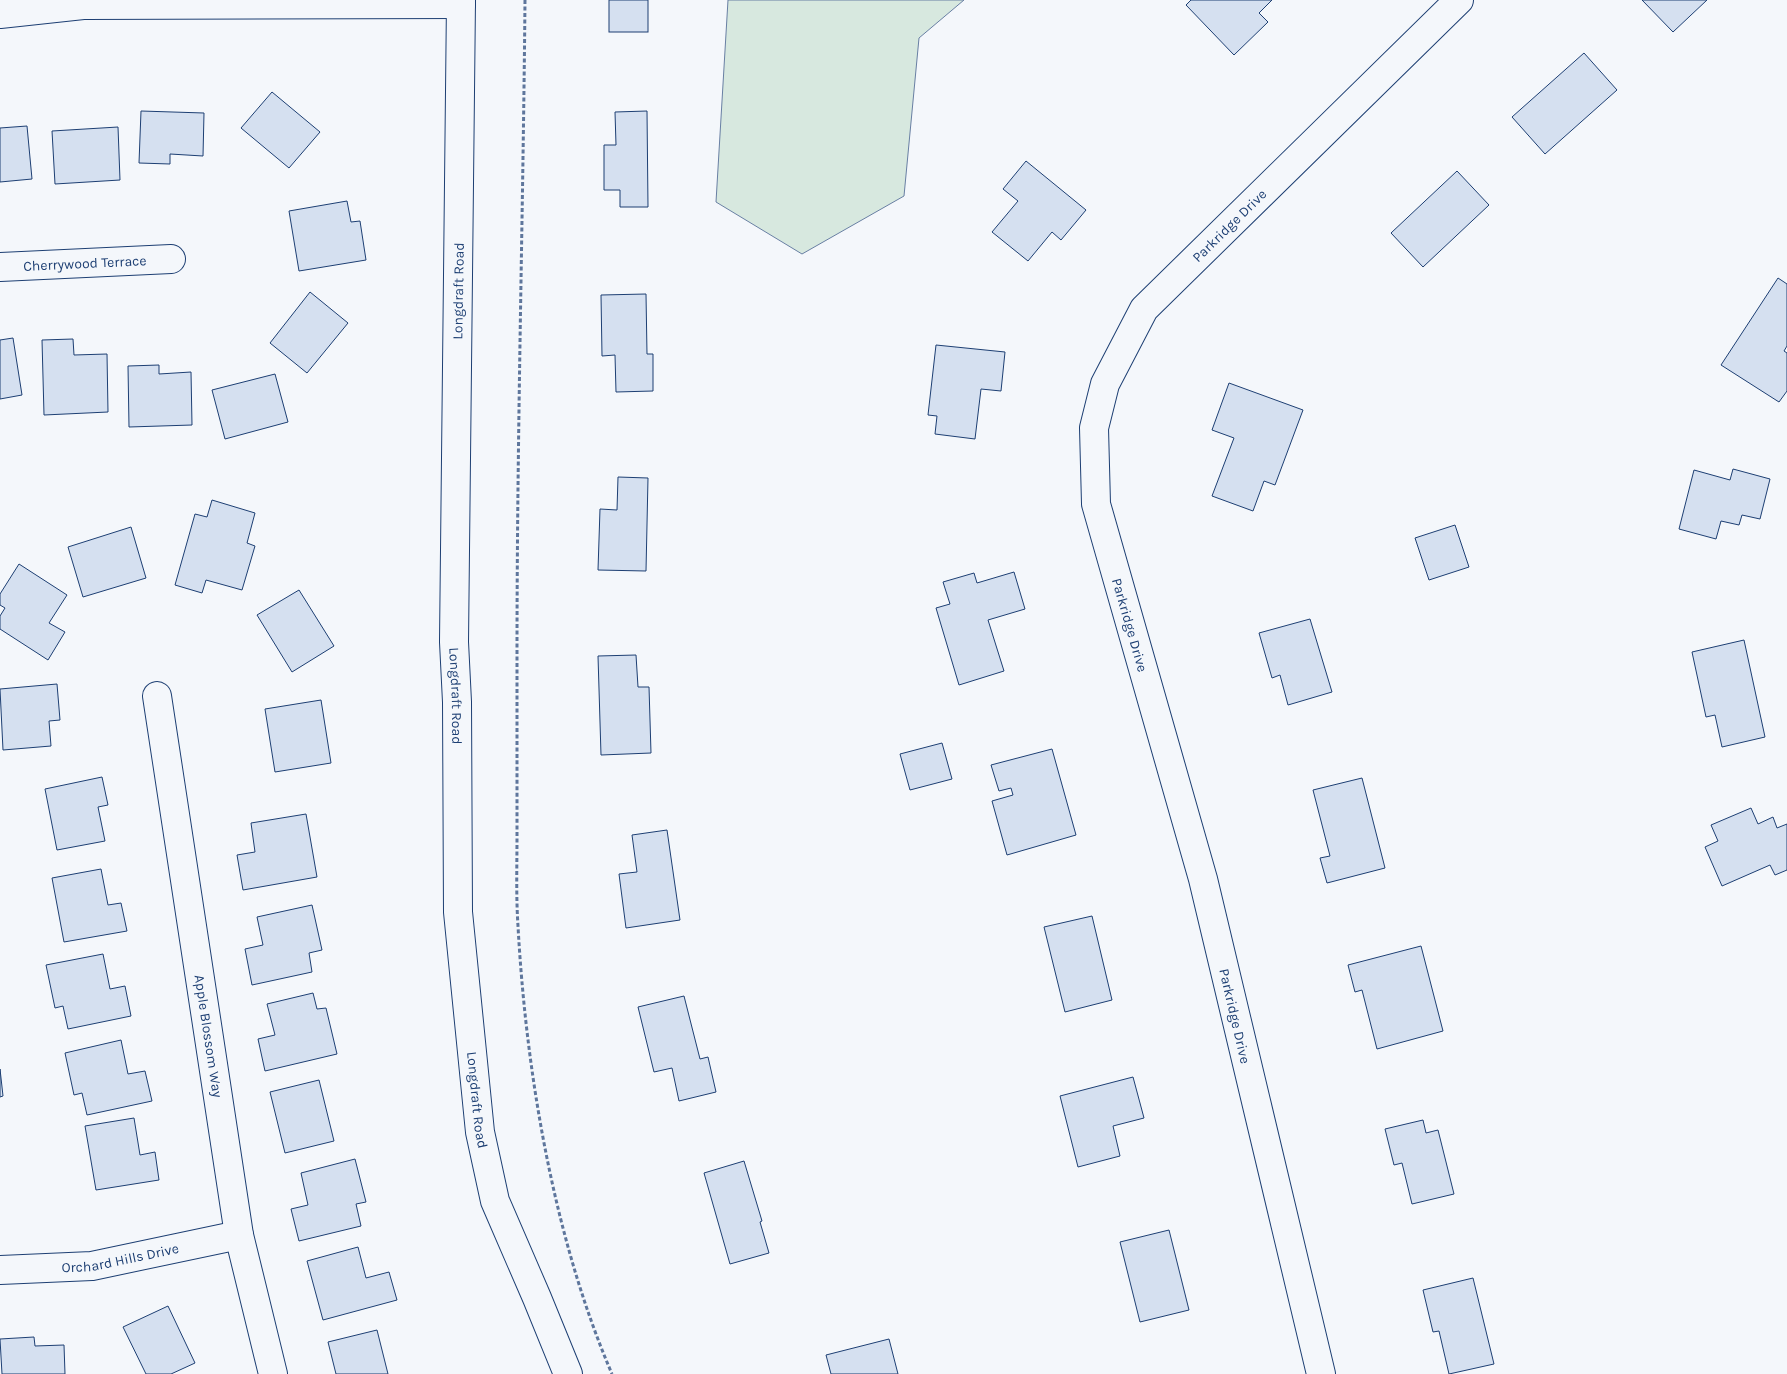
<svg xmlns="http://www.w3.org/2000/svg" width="1787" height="1374" viewBox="0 0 1787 1374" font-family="Karla,sans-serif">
	<rect width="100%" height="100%" fill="#f4f7fb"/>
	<path fill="#d7e8df" stroke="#687fa3" d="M728,0H964L919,38L904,196L802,254L716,202Z"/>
	<g fill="#d5e0f0" stroke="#1d3f73">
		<rect x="609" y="0" width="39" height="32"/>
		<path d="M1191,0H1272L1259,13L1268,22L1234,55L1186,5Z"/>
		<path d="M1642,0H1707L1673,32Z"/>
		<path d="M1584,53L1617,90L1545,154L1512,117Z"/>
		<path d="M272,92L320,132L289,168L241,128Z"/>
		<path d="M141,111L204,113L203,156L170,154V164L139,163Z"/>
		<path d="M647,111L648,207H620V190H604V145H616L615,112Z"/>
		<path d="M27,126L32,179L0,182V128Z"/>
		<path d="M118,127L120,180L55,184L52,131Z"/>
		<path d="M1026,161L1086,210L1061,240L1052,232L1028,261L992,232L1018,201L1003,189Z"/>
		<path d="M1457,171L1489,205L1423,267L1391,233Z"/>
		<path d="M347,201L351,222L360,221L366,260L299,271L289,211Z"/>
		<path d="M1778,278L1787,284V346L1784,351L1787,353V391L1779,402L1721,365Z"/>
		<path d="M310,292L348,323L307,373L270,343Z"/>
		<path d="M646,294L647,354H653V391L616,392L615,355L602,356L601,295Z"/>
		<path d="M13,338L22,395L0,399V340Z"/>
		<path d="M73,339L74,355L107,354L108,412L44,415L42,340Z"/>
		<path d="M936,345L1005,352L1001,391L981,389L975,439L935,434L937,416L928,415Z"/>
		<path d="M159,365V374L191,372L192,425L129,427L128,366Z"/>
		<path d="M275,374L288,422L225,439L212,390Z"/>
		<path d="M1229,383L1303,410L1275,485L1264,481L1253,511L1212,496L1234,438L1212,430Z"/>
		<path d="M1733,469L1770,479L1760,519L1742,515L1739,525L1721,521L1716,539L1679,529L1694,470L1730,480Z"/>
		<path d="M618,477L648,478L646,571L598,570L600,509L617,510Z"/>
		<path d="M212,500L255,513L247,543L255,546L242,590L206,580L202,593L175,585L195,514L207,517Z"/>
		<path d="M1455,525L1469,567L1429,580L1415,538Z"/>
		<path d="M131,527L146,578L83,597L68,547Z"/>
		<path d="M19,564L67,595L49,623L65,632L48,660L0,629V616L5,608L0,605V594Z"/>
		<path d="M1014,572L1025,609L988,620L1004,671L959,685L936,608L950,604L943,582L974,573L977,583Z"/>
		<path d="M299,590L334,646L292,672L257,615Z"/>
		<path d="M1310,619L1332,692L1288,705L1280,675L1272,678L1259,633Z"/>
		<path d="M1744,640L1765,737L1722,747L1715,715L1706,717L1692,652Z"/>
		<path d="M636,655L638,687H649L651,753L601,755L598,656Z"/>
		<path d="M57,684L60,720L49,721L51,746L3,750L0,689Z"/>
		<path d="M321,700L331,763L275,772L265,709Z"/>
		<path d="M942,743L952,779L910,790L900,754Z"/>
		<path d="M1052,749L1076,835L1007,855L992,801L1013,795L1011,788L999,791L991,765Z"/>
		<path d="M102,777L108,805L98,807L105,841L57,850L45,789Z"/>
		<path d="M1362,778L1385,868L1327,883L1320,858L1330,856L1313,790Z"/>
		<path d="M1751,808L1758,824L1773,817L1777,828L1787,824V870L1775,875L1770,865L1722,886L1705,847L1718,841L1711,825Z"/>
		<path d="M306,814L317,877L243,890L237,855L255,852L251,823Z"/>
		<path d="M667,830L680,920L626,928L619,874L637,872L632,835Z"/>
		<path d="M101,869L108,905L121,903L127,931L64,942L52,878Z"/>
		<path d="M312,905L322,950L309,953L312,972L252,985L245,949L263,945L257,917Z"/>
		<path d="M1092,916L1112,1000L1065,1012L1044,927Z"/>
		<path d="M1421,946L1443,1031L1377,1049L1362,990L1355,992L1348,965Z"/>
		<path d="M103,954L110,989L125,986L131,1016L68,1029L63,1006L55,1008L46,965Z"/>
		<path d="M313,993L317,1009L326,1008L337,1054L265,1071L258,1039L275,1035L267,1004Z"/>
		<path d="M684,996L700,1059L708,1057L716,1092L679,1101L672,1068L654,1072L638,1007Z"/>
		<path d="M121,1040L128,1074L145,1071L152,1101L87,1115L82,1093L74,1095L65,1053Z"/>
		<path d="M0,1069L3,1096L0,1097Z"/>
		<path d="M1133,1077L1144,1118L1113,1126L1120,1156L1078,1167L1060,1096Z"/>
		<path d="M319,1080L334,1141L285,1153L270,1092Z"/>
		<path d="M134,1118L140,1155L155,1152L159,1180L96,1190L85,1126Z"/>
		<path d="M1423,1120L1426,1133L1438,1130L1454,1194L1412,1204L1402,1163L1394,1165L1385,1129Z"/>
		<path d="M355,1159L366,1202L356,1204L361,1226L299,1241L291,1209L308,1205L301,1173Z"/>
		<path d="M744,1161L762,1221L760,1222L769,1253L730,1264L704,1173Z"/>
		<path d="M1169,1230L1189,1310L1140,1322L1120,1242Z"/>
		<path d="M358,1247L366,1278L389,1272L397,1300L323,1320L307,1261Z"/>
		<path d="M1473,1278L1494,1364L1449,1374L1439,1331L1433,1332L1423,1290Z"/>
		<path d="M168,1306L195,1363L171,1374H146L123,1327Z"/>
		<path d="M377,1330L388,1374H336L328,1342Z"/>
		<path d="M34,1337L35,1346L64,1345L65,1374H2L0,1339Z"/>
		<path d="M889,1339L898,1374H831L826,1355Z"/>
	</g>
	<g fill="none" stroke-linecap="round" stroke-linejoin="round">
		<g stroke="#1d3f73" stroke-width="30">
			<g id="street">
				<path id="s1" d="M0,267L171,259"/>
				<path id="s2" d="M157,696L239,1235L273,1374"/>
				<path id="s3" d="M0,1270L92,1266L239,1235"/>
				<path id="s4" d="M1321,1374L1203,879L1096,504L1094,428L1105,384L1144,309L1459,0"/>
			</g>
		</g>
		<g stroke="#1d3f73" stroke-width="30">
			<g id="secondary">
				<path id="s5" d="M461,0L454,642L457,702L458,912L480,1132L495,1201L537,1298L568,1374"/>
				<path d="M0,14L83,5L461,4"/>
			</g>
		</g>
		<path stroke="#5e769c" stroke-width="3" stroke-dasharray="4 2.5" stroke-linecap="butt" d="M525,0C523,218 517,436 517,655C517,715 517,775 517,836C517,866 516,896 518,926C526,1073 554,1239 612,1374"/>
		<use href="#street" stroke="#f4f7fb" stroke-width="28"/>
		<use href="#secondary" stroke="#f4f7fb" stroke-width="28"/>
	</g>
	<g text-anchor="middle" stroke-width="4" stroke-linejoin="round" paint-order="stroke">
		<g font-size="14" fill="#1d3f73" stroke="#f4f7fb">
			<text dy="5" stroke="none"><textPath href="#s4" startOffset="1224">Parkridge Drive</textPath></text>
			<text dy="5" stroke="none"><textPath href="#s1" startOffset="85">Cherrywood Terrace</textPath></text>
			<text transform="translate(458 291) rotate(-89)" y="5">Longdraft Road</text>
			<text transform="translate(1130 625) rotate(74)" y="5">Parkridge Drive</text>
			<text dy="5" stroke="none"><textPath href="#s5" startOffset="696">Longdraft Road</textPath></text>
			<text transform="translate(1235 1016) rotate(77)" y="5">Parkridge Drive</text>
			<text dy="5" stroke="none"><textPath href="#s2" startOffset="344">Apple Blossom Way</textPath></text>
			<text dy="5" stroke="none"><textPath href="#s5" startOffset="1101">Longdraft Road</textPath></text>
			<text dy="5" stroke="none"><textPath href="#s3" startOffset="121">Orchard Hills Drive</textPath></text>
		</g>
	</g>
</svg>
